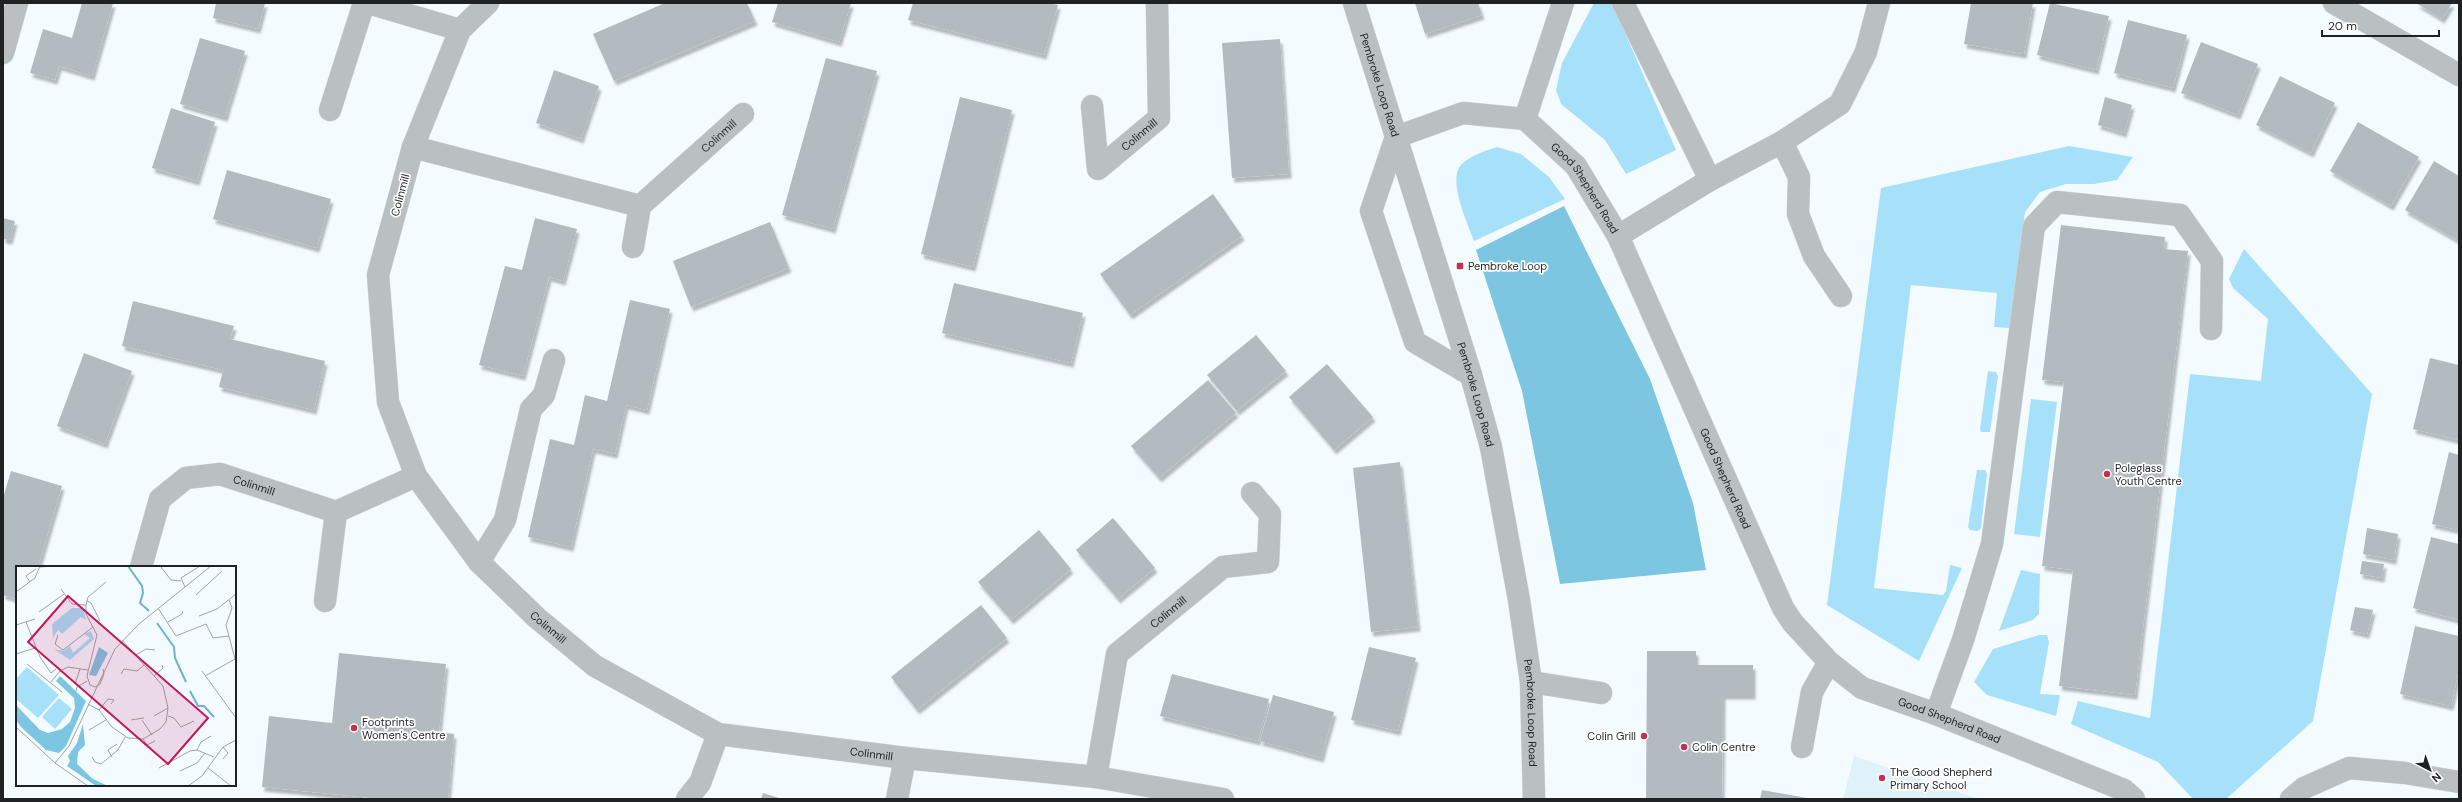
<svg xmlns="http://www.w3.org/2000/svg" width="2462" height="802" viewBox="0 0 2462 802" font-family="'DM Sans',sans-serif">
	<defs>
		<filter id="shadow"><feDropShadow dx="2.5" dy="4.5" stdDeviation="1" flood-color="#0004"/></filter>
	</defs>
	<rect width="100%" height="100%" fill="#f3fbff"/>
	<path fill="#dff2fa" d="M1854,756L1978,799H1843Z"/>
	<g fill="#a6e1f9">
		<path d="M1594,3H1612L1676,150L1626,174L1605,140L1561,104L1556,90L1562,63Z"/>
		<path d="M2069,146L2133,157L2117,180L2094,184H2066L2040,192L2025,212L2010,328L1994,327L1997,293L1911,285L1874,588L1943,595L1946,591L1950,565L1962,568L1919,661L1827,605L1881,188Z"/>
		<path d="M1497,147L1521,154L1549,177L1565,199L1474,241C1468,224 1447,180 1461,165C1471,155 1485,151 1497,147Z"/>
		<path d="M2244,249L2372,394L2313,721L2226,799H2193L2158,762L2071,724L2078,701L2150,718L2190,374L2261,381L2268,319L2233,288L2229,279Z"/>
		<path d="M1988,371L1996,372L1998,376L1990,432H1981L1980,429Z"/>
		<path d="M2031,399L2057,402L2040,537L2014,534Z"/>
		<path d="M1977,470H1985L1987,474L1981,528L1978,531L1970,530L1968,527Z"/>
		<path d="M2021,570L2040,574L2039,614L2033,620L1999,631Z"/>
		<path d="M2039,635H2047L2049,642L2040,694L2060,695L2056,716L1987,695L1974,682L1993,649Z"/>
	</g>
	<path fill="#7dc6e2" d="M1564,206L1650,379L1693,503L1706,570L1560,584L1522,391L1476,250Z"/>
	<g fill="#b2bcc0" filter="url(#shadow)">
		<path d="M82,3H113L92,76L59,66L55,80L30,73L43,29L72,38Z"/>
		<path d="M216,3H265L258,29L213,18Z"/>
		<path d="M665,3H747L755,21L614,81L593,34Z"/>
		<path d="M778,3H851L839,42L772,22Z"/>
		<path d="M913,3H1049L1058,5L1044,55L908,20Z"/>
		<path d="M1415,3H1478L1482,15L1425,34Z"/>
		<path d="M1971,3H2033L2024,54L1964,44Z"/>
		<path d="M2050,3L2109,16L2096,70L2037,55Z"/>
		<path d="M2416,3H2452L2442,19Z"/>
		<path d="M2128,20L2187,35L2173,88L2114,73Z"/>
		<path d="M200,38L245,51L225,117L180,104Z"/>
		<path d="M1280,39L1289,174L1232,178L1222,43Z"/>
		<path d="M2201,42L2258,64L2238,115L2181,93Z"/>
		<path d="M826,58L877,71L833,229L782,215Z"/>
		<path d="M554,70L599,86L581,139L536,123Z"/>
		<path d="M2280,76L2335,103L2311,153L2256,125Z"/>
		<path d="M960,97L1012,110L973,267L921,254Z"/>
		<path d="M2105,97L2132,105L2124,133L2098,125Z"/>
		<path d="M171,108L215,122L197,181L152,168Z"/>
		<path d="M2358,122L2419,157L2391,206L2330,171Z"/>
		<path d="M2434,161L2459,176V241L2405,210Z"/>
		<path d="M227,170L331,199L317,248L213,219Z"/>
		<path d="M1213,194L1242,236L1130,315L1100,274Z"/>
		<path d="M3,218L15,221L10,240L3,239Z"/>
		<path d="M535,218L577,229L563,281L549,277L523,376L479,365L505,266L522,270Z"/>
		<path d="M770,222L789,268L691,307L673,261Z"/>
		<path d="M2061,225L2165,237L2164,249L2188,251L2135,695L2059,686L2073,570L2042,566L2064,382L2042,380Z"/>
		<path d="M954,283L1083,313L1071,363L942,333Z"/>
		<path d="M630,300L670,309L647,410L626,405L615,454L593,449L571,547L528,537L550,439L574,445L585,395L607,401Z"/>
		<path d="M133,301L234,326L230,339L325,361L314,410L219,387L223,370L122,346Z"/>
		<path d="M1256,335L1286,371L1237,411L1207,375Z"/>
		<path d="M84,353L132,371L105,444L57,426Z"/>
		<path d="M2430,358L2459,365V440L2413,429Z"/>
		<path d="M1327,364L1373,417L1334,450L1289,397Z"/>
		<path d="M1208,380L1236,413L1159,478L1131,446Z"/>
		<path d="M2449,452L2459,455V530L2432,524Z"/>
		<path d="M1400,462L1418,627L1371,632L1353,468Z"/>
		<path d="M11,471L62,486L38,567H17V599L3,595V498Z"/>
		<path d="M1113,518L1155,568L1118,599L1076,550Z"/>
		<path d="M2367,528L2398,534L2394,560L2363,554Z"/>
		<path d="M1039,530L1071,569L1011,620L978,582Z"/>
		<path d="M2431,537L2459,544V620L2413,608Z"/>
		<path d="M2362,561L2384,564L2382,578L2360,574Z"/>
		<path d="M981,605L1007,638L917,710L891,677Z"/>
		<path d="M2355,607L2373,610L2367,634L2350,630Z"/>
		<path d="M2415,626L2459,636V669L2451,706L2400,694Z"/>
		<path d="M1369,647L1416,658L1398,731L1351,720Z"/>
		<path d="M1647,651H1696V665H1753V695H1723L1722,799H1646Z"/>
		<path d="M339,653L446,664L439,732L454,734L448,799H382L262,787L269,716L332,723Z"/>
		<path d="M1172,674L1269,699L1258,741L1160,716Z"/>
		<path d="M1273,695L1334,712L1321,758L1260,741Z"/>
		<path d="M1762,790L1807,798V799H1760Z"/>
		<path d="M763,793L782,799H761Z"/>
	</g>
	<g fill="none" stroke-linecap="round" stroke-linejoin="round">
		<g stroke="#d1d8dc" stroke-width="23">
			<g id="minor">
				<path d="M368,3L460,30"/>
				<path id="s1" d="M488,3L460,30L413,147L378,275L388,402L416,476L479,562L537,618L595,666L718,734L905,758L1096,777L1223,799"/>
				<path id="s2" d="M1354,3L1471,375L1491,447L1519,600L1531,682L1534,799"/>
				<path d="M1623,3L1710,180"/>
				<path d="M2334,3L2459,75"/>
				<path d="M3,53L17,3"/>
				<path id="s3" d="M1092,106L1098,169L1159,118L1157,3"/>
				<path d="M330,110L364,3"/>
				<path d="M1525,119L1563,3"/>
				<path d="M1782,142L1799,177L1798,214L1814,256L1841,296"/>
				<path d="M413,147L640,206"/>
				<path d="M1618,236L1710,180L1782,142L1840,104L1866,52L1879,3"/>
				<path id="s4" d="M633,247L640,206L743,114"/>
				<path id="s5" d="M1471,375L1415,342L1371,211L1396,137L1463,113L1525,119L1576,166L1618,236L1783,608L1793,623L1829,662L1862,688L1936,714L2124,790L2134,799"/>
				<path d="M479,562L505,520L531,409L544,395L554,360"/>
				<path id="s6" d="M141,567L160,499L186,478L220,474L336,512L416,476"/>
				<path d="M325,601L336,512"/>
				<path d="M1531,682L1601,693"/>
				<path d="M1936,714L1963,640L1992,544L2034,226L2057,202L2180,215L2212,261L2211,329"/>
				<path d="M1802,747L1812,692L1829,662"/>
				<path id="s7" d="M1096,777L1117,654L1223,567L1268,562L1270,514L1252,493"/>
				<path d="M687,799L700,783L718,734"/>
				<path d="M897,799L905,758"/>
				<path d="M2291,799L2304,788L2349,768L2405,773L2459,782"/>
			</g>
		</g>
		<use href="#minor" stroke="#babfc1" stroke-width="22"/>
	</g>
	<g fill="#c2324d" stroke="#fff" stroke-width="1.5">
		<rect x="1456" y="262" width="8" height="8" rx="2"/>
		<circle cx="2107" cy="474" r="4"/>
		<circle cx="354" cy="728" r="4"/>
		<circle cx="1644" cy="736" r="4"/>
		<circle cx="1684" cy="747" r="4"/>
		<circle cx="1882" cy="778" r="4"/>
	</g>
	<g text-anchor="middle" stroke-width="3.5" stroke-linejoin="round" paint-order="stroke">
		<g font-size="11" fill="#1e2223" stroke="#fff">
			<text dy="4" stroke="none"><textPath href="#s2" startOffset="86">Pembroke Loop Road</textPath></text>
			<text dy="4" stroke="none"><textPath href="#s3" startOffset="117">Colinmill</textPath></text>
			<text dy="4" stroke="none"><textPath href="#s4" startOffset="147">Colinmill</textPath></text>
			<text dy="4" stroke="none"><textPath href="#s5" startOffset="507">Good Shepherd Road</textPath></text>
			<text transform="translate(400 195) rotate(-75)" y="4">Colinmill</text>
			<text dy="4" stroke="none"><textPath href="#s2" startOffset="410">Pembroke Loop Road</textPath></text>
			<text dy="4" stroke="none"><textPath href="#s5" startOffset="831">Good Shepherd Road</textPath></text>
			<text dy="4" stroke="none"><textPath href="#s6" startOffset="174">Colinmill</textPath></text>
			<text dy="4" stroke="none"><textPath href="#s7" startOffset="191">Colinmill</textPath></text>
			<text dy="4" stroke="none"><textPath href="#s1" startOffset="706">Colinmill</textPath></text>
			<text dy="4" stroke="none"><textPath href="#s2" startOffset="734">Pembroke Loop Road</textPath></text>
			<text dy="4" stroke="none"><textPath href="#s5" startOffset="1179">Good Shepherd Road</textPath></text>
			<text dy="4" stroke="none"><textPath href="#s1" startOffset="1062">Colinmill</textPath></text>
		</g>
		<g font-size="11" fill="#1e2223" stroke="#fff" text-anchor="start">
			<text x="1468" y="270">Pembroke Loop</text>
			<text x="2115" y="472">Poleglass<tspan x="2115" dy="13">Youth Centre</tspan></text>
			<text x="362" y="726">Footprints<tspan x="362" dy="13">Women's Centre</tspan></text>
			<text x="1636" y="740" text-anchor="end">Colin Grill</text>
			<text x="1692" y="751">Colin Centre</text>
			<text x="1890" y="776">The Good Shepherd<tspan x="1890" dy="13">Primary School</tspan></text>
		</g>
	</g>
	<g transform="translate(16 566)">
		<rect width="220" height="220" fill="#f3fbff"/>
		<path d="M56,42H67L70,54L65,51L46,68L42,64L37,72L36,58ZM75,65L78,73L54,94L38,83L47,85L54,80L57,87L74,72L68,68ZM11,101L43,129L22,152L0,133V113ZM43,132L56,143L39,163L26,151Z" fill="#a6e1f9"/>
		<path d="M83,81L92,87L80,110L73,109ZM44,110L70,135L50,180L43,187L30,184L5,161L0,154V139L24,164L32,167L46,163L54,156L59,142L58,132L40,115ZM67,158L69,179L62,186L61,198L77,213L92,220H80L51,200L54,195L52,190L61,177Z" fill="#7dc6e2"/>
		<path fill="none" stroke="#6bb3cf" stroke-width="2" d="M112,0L126,20L127,27L124,37L133,45M141,57L158,81L159,92L170,116M174,125L182,140H188L198,151"/>
		<path fill="none" stroke="#9ea4a7" stroke-width="1" d="M24,1L37,0M145,1L155,14L165,15M14,16L10,10L20,3M169,21L165,12L184,0M45,23L56,38L70,39M0,26L19,12L24,0M180,29L206,5M71,35L75,37L84,55M142,42L160,70L190,58L197,72L213,70M23,46L48,28M183,50L201,43L220,28M10,56L24,91L35,107L40,103M152,56L166,48L167,45M0,59L19,53M42,69L39,78L47,84L77,61M0,88L19,82M120,89L130,83L139,84M11,98L46,126M87,103L88,108L84,118L79,121L74,119L71,110L81,69L70,48V39L72,31L90,16M186,105L220,152M105,108L108,103L121,105L128,99M138,110L147,102L146,99M189,110L219,93L210,59L216,42L213,34M35,116L44,105L52,101L72,104M59,118L64,103M60,125L61,121L71,115M72,138L83,144L96,161L112,172L127,173L144,163L150,156L152,142L147,120L106,74M83,144L92,133L98,134L95,138M138,150L152,142M152,150L158,152L165,161L178,155M115,154L128,152M126,154L136,169M0,161L39,197L72,220M73,164L90,154M127,173L131,179L139,175M207,181L212,187L207,193M181,184L185,176L195,170M76,191L79,196L85,198L102,184L109,171M96,191L92,184L101,178M39,197L53,180L99,83L123,58L195,0M143,202L174,185L181,184L198,191M192,202L215,220M164,205L181,197L189,187M172,220L186,210L207,181L220,174"/>
		<path fill="#c2185b" fill-opacity="0.15" stroke="#c2185b" stroke-width="2" d="M52,30L192,152L152,198L12,76Z"/>
		<rect width="220" height="220" fill="none" stroke="#1e2223" stroke-width="2"/>
	</g>
	<rect width="2462" height="802" fill="none" stroke="#1e2223" stroke-width="8"/>
	<g transform="translate(2430 770) rotate(139)" stroke="#ffffff" stroke-width="3" paint-order="stroke">
	<path d="M0-3L7 15L0 10L-7 15Z" fill="#1e2223"/>
	<text y="-6" font-size="11" font-weight="bold" text-anchor="middle" fill="#1e2223">N</text>
	</g>
	<path d="M2322 30v6h117v-6" fill="none" stroke="#1e2223" stroke-width="2"/>
	<text x="2328" y="30" font-size="12" fill="#1e2223" stroke="#ffffff" stroke-width="3" paint-order="stroke">20 m</text>
</svg>
